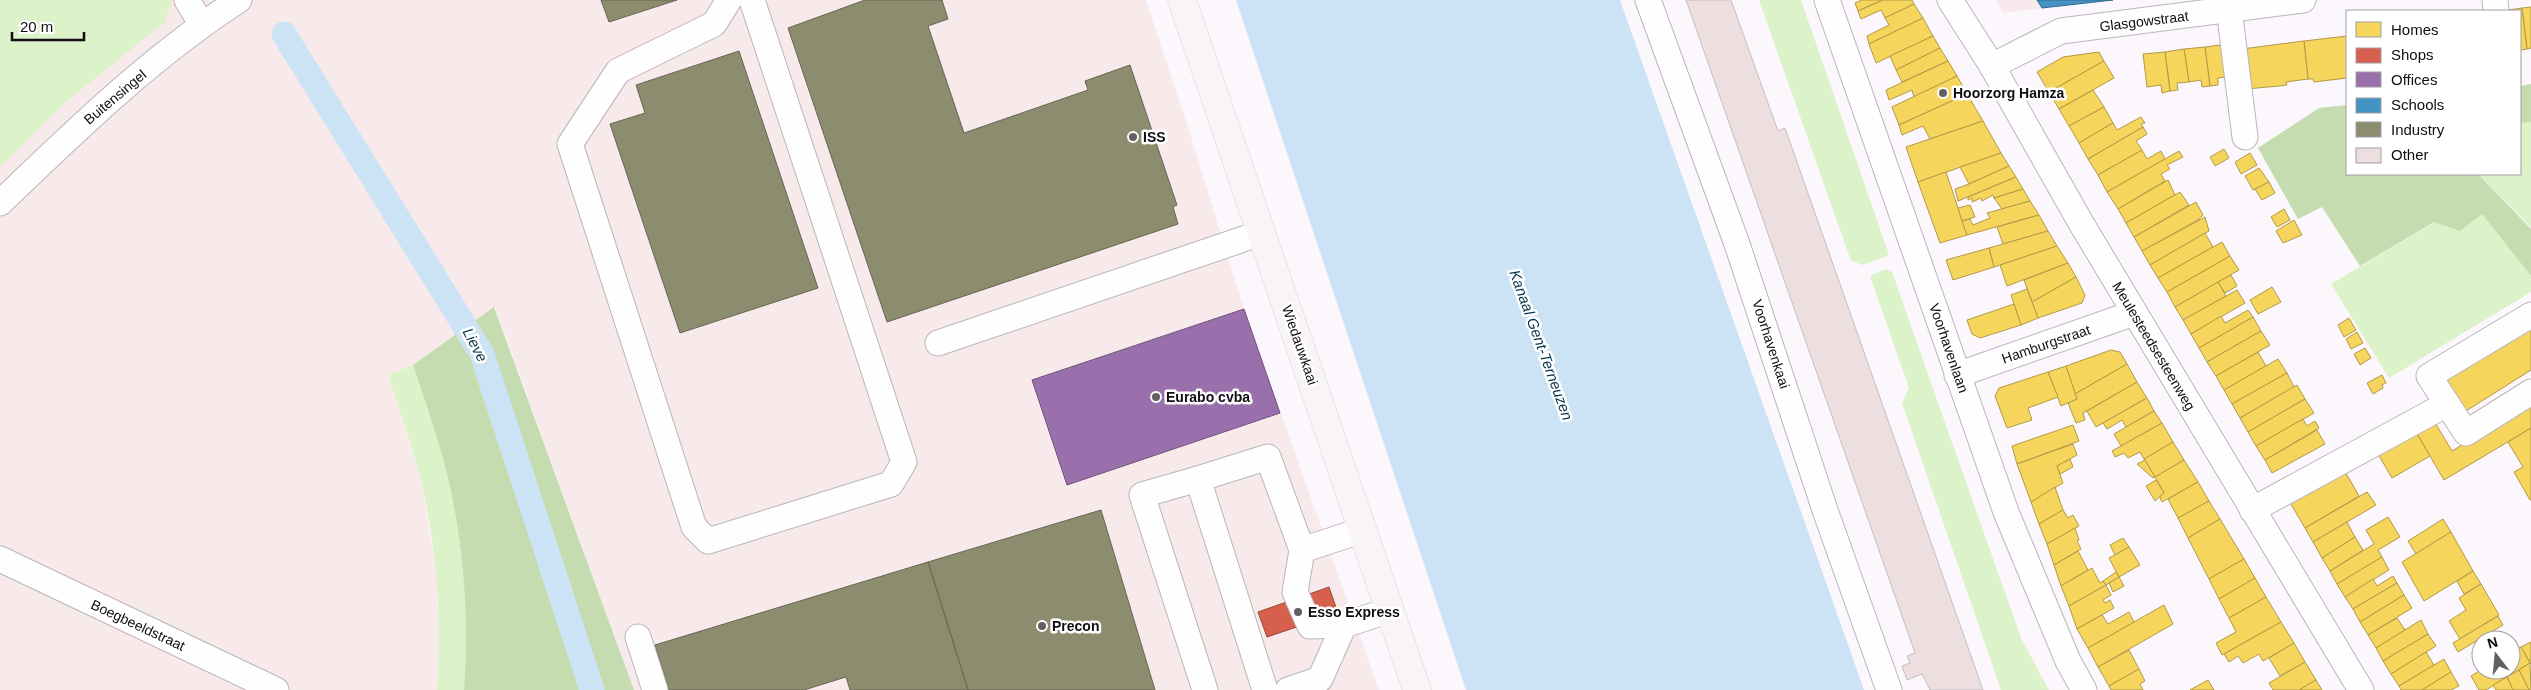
<svg xmlns="http://www.w3.org/2000/svg" width="2531" height="690" viewBox="0 0 2531 690" font-family="Helvetica,sans-serif">
	<rect width="100%" height="100%" fill="#fbf7fc"/>
	<path fill="#f8eaeb" d="M0,0H1146L1187,124L1244,309L1379,690H634L495,307L413,365L388,375L421,481L436,568L440,653L437,690H0Z"/>
	<path fill="#f8eaec" d="M1995,0H2113L2003,13Z"/>
	<g fill="#dcf2c9">
		<path d="M0,0H172V1L165,22L67,101L0,167Z"/>
		<path d="M1759,0H1801L1889,255L1863,265L1851,261Z"/>
		<path d="M2531,122V227L2478,174H2520V123Z"/>
		<path d="M2482,214L2531,276V292L2389,378L2331,284L2435,222L2460,231Z"/>
		<path d="M1886,269L1892,272L2021,638L2049,690H2001L1902,403L1909,388L1870,276Z"/>
		<path d="M413,365C425,401 438,438 447,474C464,544 469,618 464,690H437C442,620 437,549 421,481C412,446 399,410 388,375Z"/>
	</g>
	<g fill="#c4dcb0">
		<path d="M2531,84V122L2520,123V86Z"/>
		<path d="M2347,105V174H2478L2531,229V276L2482,214L2460,231L2434,222L2360,266L2322,207L2298,219L2258,148L2319,108Z"/>
		<path d="M494,307L634,690H464C469,618 464,544 447,474C438,438 425,401 413,365Z"/>
	</g>
	<path fill="#cbe3f4" d="M1236,0H1620L1864,690H1466Z"/>
	<g fill="#f6d55c" stroke="#b29946">
		<path d="M1862,0H1883L1858,11L1855,3Z"/>
		<path d="M1883,0H1912L1914,4L1885,18L1881,10L1861,19L1858,11Z"/>
		<path d="M1914,4L1923,18L1869,44L1867,36L1889,25L1885,18Z"/>
		<path d="M2531,7V48L2527,49L2522,8Z"/>
		<path d="M2522,8L2527,49L2520,50V11H2501Z"/>
		<path d="M1923,18L1933,36L1876,63L1869,44Z"/>
		<path d="M1933,36L1940,48L1896,70L1890,56Z"/>
		<path d="M2347,36V78L2314,82L2313,79H2308L2304,41Z"/>
		<path d="M2304,41L2308,79L2286,82L2287,85L2279,86L2246,89L2242,49Z"/>
		<path d="M2228,44L2233,76L2218,78V85L2210,86L2205,47Z"/>
		<path d="M2205,47L2210,86L2202,87L2201,80L2189,82L2184,49Z"/>
		<path d="M1940,48L1948,61L1902,82L1896,70Z"/>
		<path d="M2184,49L2189,82L2177,83L2178,90L2170,91L2165,52Z"/>
		<path d="M2099,52L2104,61L2049,92L2037,72L2063,57Z"/>
		<path d="M2165,52L2170,91L2162,93L2161,85L2147,87L2143,54Z"/>
		<path d="M1948,61L1957,76L1914,97L1912,90L1889,100L1886,90Z"/>
		<path d="M2104,61L2114,78L2059,109L2049,92Z"/>
		<path d="M1957,76L1967,94L1899,125L1892,107Z"/>
		<path d="M2093,90L2104,107L2069,126L2059,109Z"/>
		<path d="M1967,94L1983,121L1930,139L1923,126L1902,135L1899,125Z"/>
		<path d="M2104,107L2113,123L2079,143L2069,126Z"/>
		<path d="M2141,117L2145,123L2141,124L2143,127L2088,159L2079,143L2113,123L2117,130Z"/>
		<path d="M1983,121L2001,153L1918,182L1906,147Z"/>
		<path d="M2143,127L2147,134L2136,141L2142,150L2098,175L2088,159Z"/>
		<path d="M2224,149L2229,158L2215,166L2210,157Z"/>
		<path d="M2142,150L2147,159L2161,151L2165,159L2107,192L2098,175Z"/>
		<path d="M2179,151L2183,157L2167,165L2170,169L2161,174L2165,181L2118,209L2107,192Z"/>
		<path d="M2001,153L2009,166L1969,184L1960,167Z"/>
		<path d="M2250,153L2257,165L2241,174L2235,162Z"/>
		<path d="M2009,166L2016,177L1958,201L1955,189L1969,184Z"/>
		<path d="M2259,168L2269,182L2253,190L2245,176Z"/>
		<path d="M1946,172L1967,235L1940,243L1918,182Z"/>
		<path d="M2016,177L2023,189L1994,198L1993,195L1982,201L1981,198L1972,202V198L1968,200V197Z"/>
		<path d="M2168,180L2175,195L2126,223L2118,209Z"/>
		<path d="M2269,182L2275,193L2262,200L2255,189Z"/>
		<path d="M2023,189L2030,201L2002,209L1994,198Z"/>
		<path d="M2180,192L2189,205L2134,237L2126,223Z"/>
		<path d="M2030,201L2039,215L1967,235L1962,221L1970,219L1973,225L1990,218L1987,213Z"/>
		<path d="M2196,202L2203,215L2198,220L2142,251L2134,237Z"/>
		<path d="M1970,205L1975,217L1962,221L1958,208Z"/>
		<path d="M2284,209L2290,220L2277,227L2271,217Z"/>
		<path d="M2039,215L2048,231L2003,244L1997,227Z"/>
		<path d="M2205,217L2209,231L2150,265L2142,251Z"/>
		<path d="M2294,220L2302,235L2283,243L2276,231Z"/>
		<path d="M2048,231L2057,246L1994,267L1989,248Z"/>
		<path d="M2205,233L2213,247L2158,278L2150,265Z"/>
		<path d="M2222,242L2230,256L2167,292L2158,278Z"/>
		<path d="M2057,246L2068,263L2007,286L2000,265Z"/>
		<path d="M1989,248L1994,267L1953,280L1946,260Z"/>
		<path d="M2230,256L2239,270L2175,307L2167,292Z"/>
		<path d="M2068,263L2076,277L2032,302L2024,280Z"/>
		<path d="M2231,275L2237,286L2225,293L2218,282Z"/>
		<path d="M2076,277L2085,295L2082,303L2038,318L2032,302Z"/>
		<path d="M2218,282L2226,296L2183,320L2175,307Z"/>
		<path d="M2272,287L2281,302L2258,314L2250,300Z"/>
		<path d="M2027,289L2038,318L2021,325L2011,295Z"/>
		<path d="M2237,290L2245,303L2191,334L2183,320Z"/>
		<path d="M2014,304L2021,325L1980,338L1972,334L1967,320Z"/>
		<path d="M2248,310L2253,317L2199,348L2191,334L2221,316L2225,323Z"/>
		<path d="M2253,317L2261,331L2207,362L2199,348Z"/>
		<path d="M2349,318L2356,330L2344,337L2338,325Z"/>
		<path d="M2531,324V370L2466,411L2445,377Z"/>
		<path d="M2261,331L2270,345L2216,376L2207,362Z"/>
		<path d="M2357,332L2363,343L2351,349L2346,339Z"/>
		<path d="M2365,348L2371,358L2360,365L2354,354Z"/>
		<path d="M2111,350L2120,352L2127,364L2075,394L2066,366Z"/>
		<path d="M2258,352L2266,366L2224,390L2216,376Z"/>
		<path d="M2278,359L2287,373L2232,404L2224,390Z"/>
		<path d="M2127,364L2137,382L2083,413L2085,420L2076,423L2068,403L2077,399L2075,394Z"/>
		<path d="M2066,366L2077,399L2061,406L2048,372Z"/>
		<path d="M2048,372L2058,397L2028,408L2032,420L2007,428L1995,396L1999,388Z"/>
		<path d="M2287,373L2294,387L2240,418L2232,404Z"/>
		<path d="M2382,375L2386,383L2382,385L2383,388L2373,394L2367,383Z"/>
		<path d="M2137,382L2147,398L2096,427L2087,411Z"/>
		<path d="M2297,385L2305,399L2248,432L2240,418Z"/>
		<path d="M2147,398L2154,411L2126,427L2122,420L2107,429L2103,423Z"/>
		<path d="M2305,399L2314,413L2256,446L2248,432Z"/>
		<path d="M2531,403V428L2444,480L2413,427L2431,416L2452,451Z"/>
		<path d="M2154,411L2162,423L2121,446L2114,434Z"/>
		<path d="M2303,419L2307,426L2315,421L2319,428L2265,460L2256,446Z"/>
		<path d="M2162,423L2173,442L2144,459L2140,452L2128,458L2124,453L2115,457L2112,451Z"/>
		<path d="M2073,425L2079,441L2017,464L2012,446Z"/>
		<path d="M2413,427L2430,456L2392,478L2375,449Z"/>
		<path d="M2531,428V500H2530L2514,472L2523,467L2508,442Z"/>
		<path d="M2317,430L2325,444L2272,473L2265,460Z"/>
		<path d="M2173,442L2184,460L2155,477L2144,459Z"/>
		<path d="M2073,444L2077,455L2057,466L2063,483L2031,502L2017,464Z"/>
		<path d="M2070,459L2073,467L2060,474L2057,466Z"/>
		<path d="M2145,460L2155,477L2153,478L2137,464Z"/>
		<path d="M2184,460L2198,482L2162,502L2159,495L2164,493L2155,477Z"/>
		<path d="M2343,468L2359,496L2305,528L2289,501Z"/>
		<path d="M2156,480L2164,493L2155,501L2146,486Z"/>
		<path d="M2198,482L2209,501L2178,518L2168,499Z"/>
		<path d="M2055,487L2063,510L2039,524L2031,502Z"/>
		<path d="M2367,492L2376,505L2313,542L2305,528Z"/>
		<path d="M2209,501L2220,519L2188,538L2178,518Z"/>
		<path d="M2063,510L2068,518L2073,515L2079,526L2047,544L2039,524Z"/>
		<path d="M2388,517L2400,537L2378,550L2382,557L2337,584L2330,571L2374,544L2366,530Z"/>
		<path d="M2220,519L2244,559L2209,579L2188,538Z"/>
		<path d="M2443,519L2451,532L2416,554L2408,541Z"/>
		<path d="M2347,522L2355,537L2322,558L2313,542Z"/>
		<path d="M2075,528L2079,540L2077,541L2081,549L2054,565L2047,544Z"/>
		<path d="M2451,532L2473,571L2424,601L2402,562Z"/>
		<path d="M2355,537L2363,550L2330,571L2322,558Z"/>
		<path d="M2123,538L2129,547L2115,555L2110,545Z"/>
		<path d="M2129,547L2140,565L2119,577L2109,558Z"/>
		<path d="M2078,551L2088,570L2061,586L2054,565Z"/>
		<path d="M2382,557L2389,570L2345,597L2337,584Z"/>
		<path d="M2244,559L2255,578L2219,599L2209,579Z"/>
		<path d="M2092,568L2100,583L2103,581L2106,585L2069,606L2061,586Z"/>
		<path d="M2473,571L2481,584L2464,594L2457,581Z"/>
		<path d="M2116,572L2119,577L2106,585L2103,581Z"/>
		<path d="M2393,576L2397,583L2353,609L2345,597L2373,579L2377,586Z"/>
		<path d="M2119,577L2124,586L2113,592L2109,583Z"/>
		<path d="M2255,578L2266,597L2229,618L2219,599Z"/>
		<path d="M2397,583L2404,595L2360,622L2353,609Z"/>
		<path d="M2481,584L2499,615L2460,639L2449,621L2466,610L2459,598Z"/>
		<path d="M2106,585L2111,595L2103,600L2105,603L2110,600L2114,608L2077,629L2069,606Z"/>
		<path d="M2404,595L2412,608L2368,635L2360,622Z"/>
		<path d="M2266,597L2281,622L2222,655L2216,643L2236,632L2229,618Z"/>
		<path d="M2164,605L2173,624L2098,667L2088,648Z"/>
		<path d="M2129,612L2134,622L2088,648L2077,629L2102,615L2108,624Z"/>
		<path d="M2498,616L2503,625L2458,652L2453,643Z"/>
		<path d="M2397,618L2405,630L2376,648L2368,635Z"/>
		<path d="M2421,620L2428,634L2383,661L2376,648Z"/>
		<path d="M2281,622L2294,643L2263,661L2259,654L2243,663L2238,656L2229,662L2224,654Z"/>
		<path d="M2428,634L2436,646L2391,674L2383,661Z"/>
		<path d="M2531,642V664L2521,647Z"/>
		<path d="M2294,643L2305,662L2280,676L2269,658Z"/>
		<path d="M2521,647L2530,663L2486,690H2479L2471,676L2481,670H2511V652Z"/>
		<path d="M2129,650L2139,669L2109,686L2098,667Z"/>
		<path d="M2426,652L2434,665L2399,686L2391,674Z"/>
		<path d="M2444,659L2451,672L2422,690H2401L2399,686Z"/>
		<path d="M2305,662L2316,680L2299,690H2273L2269,683Z"/>
		<path d="M2530,663L2531,690H2529L2519,670Z"/>
		<path d="M2139,669L2145,681L2140,684L2143,690H2111L2109,686Z"/>
		<path d="M2519,670L2529,690H2513L2507,677Z"/>
		<path d="M2451,672L2459,686L2451,690H2422Z"/>
		<path d="M2507,677L2513,690H2496L2493,685Z"/>
		<path d="M2208,680L2214,690H2190Z"/>
		<path d="M2316,680L2322,690H2299Z"/>
	</g>
	<path fill="#d6604d" stroke="#9b473c" d="M1329,587L1338,613L1267,637L1258,612Z"/>
	<path fill="#9970ab" stroke="#70527e" d="M1244,309L1280,413L1067,485L1032,380Z"/>
	<path fill="#4393c3" stroke="#346b8e" d="M2037,0H2113L2042,8Z"/>
	<g fill="#8c8c6e" stroke="#676653">
		<path d="M601,0H677L609,22Z"/>
		<path d="M865,0H942L948,19L928,26L964,133L1088,90L1085,81L1130,65L1177,205L1173,207L1178,224L887,322L788,28Z"/>
		<path d="M739,51L818,288L680,333L610,124L645,113L636,85Z"/>
		<path d="M1101,510L1155,690H968L928,562Z"/>
		<path d="M928,562L968,690H850L846,677L804,690H669L655,645Z"/>
	</g>
	<g fill="none" stroke-linecap="round" stroke-linejoin="round">
		<path stroke="#cbe3f4" stroke-width="25" d="M284,34L482,354L592,690"/>
	</g>
	<path fill="#eddfdf" stroke="#c5bec0" d="M1686,0H1731L1778,131L1785,128L1983,690H1930L1922,674L1907,680L1902,666L1910,663L1907,656L1915,653Z"/>
	<g fill="none" stroke-linecap="round" stroke-linejoin="round">
		<g stroke="#bab5bb" stroke-width="27">
			<g id="minor">
				<path d="M187,0L202,25"/>
				<path d="M729,0L714,24L618,71L570,144L694,527L708,541L891,484L904,462L752,0"/>
				<path d="M1648,0L1737,244L1826,513L1889,690"/>
				<path d="M1827,0L2006,512L2068,661L2084,690"/>
				<path d="M1950,0L1992,66L2081,223L2361,690"/>
				<path d="M2495,0L2496,11"/>
				<path d="M2229,9L2245,137"/>
				<path d="M1992,66L2061,31L2303,0"/>
				<path d="M0,203C75,131 151,57 239,0"/>
				<path d="M2531,315L2429,376L2466,433L2531,392"/>
				<path d="M938,343L1261,233"/>
				<path d="M1957,375L2134,313"/>
				<path d="M1198,479L1142,495L1205,690"/>
				<path d="M2252,510L2447,404"/>
				<path d="M1302,550L1295,592L1310,626L1344,625"/>
				<path d="M0,559L276,690"/>
				<path d="M638,637L655,690"/>
				<path d="M1265,690L1198,479L1268,457L1302,550L1363,530"/>
				<path d="M1288,690L1320,679L1344,625L1390,610"/>
			</g>
		</g>
		<g stroke="#d7d5d9" stroke-width="29">
			<path id="major" d="M1182,0L1417,690"/>
		</g>
		<use href="#minor" stroke="#fefeff" stroke-width="25"/>
		<use href="#major" stroke="#f9f4f6" stroke-width="28"/>
	</g>
	<g fill="#645f65" stroke="#fff" stroke-width="2">
		<circle cx="1943" cy="93" r="5"/>
		<circle cx="1133" cy="137" r="5"/>
		<circle cx="1156" cy="397" r="5"/>
		<circle cx="1298" cy="612" r="5"/>
		<circle cx="1042" cy="626" r="5"/>
	</g>
	<g text-anchor="middle" stroke-width="5" stroke-linejoin="round" paint-order="stroke">
		<g font-size="14" fill="#120d14" stroke="#fff">
			<text transform="translate(2144 21) rotate(-7)" y="5">Glasgowstraat</text>
			<text transform="translate(115 97) rotate(-40)" y="5">Buitensingel</text>
			<text transform="translate(1771 344) rotate(72)" y="5">Voorhavenkaai</text>
			<text transform="translate(2046 344) rotate(-19)" y="5">Hamburgstraat</text>
			<text transform="translate(1300 345) rotate(71)" y="5">Wiedauwkaai</text>
			<text transform="translate(2154 346) rotate(59)" y="5">Meulesteedsesteenweg</text>
			<text transform="translate(1949 348) rotate(71)" y="5">Voorhavenlaan</text>
			<text transform="translate(138 625) rotate(25)" y="5">Boegbeeldstraat</text>
		</g>
		<g font-size="14" font-weight="bold" fill="#120d14" stroke="#fff" text-anchor="start">
			<text x="1953" y="98">Hoorzorg Hamza</text>
			<text x="1143" y="142">ISS</text>
			<text x="1166" y="402">Eurabo cvba</text>
			<text x="1308" y="617">Esso Express</text>
			<text x="1052" y="631">Precon</text>
		</g>
		<g font-size="15" font-style="italic" fill="#08354c" stroke="#fff">
			<text transform="translate(475 345) rotate(62)" y="5">Lieve</text>
			<text transform="translate(1541 345) rotate(70)" y="5">Kanaal Gent-Terneuzen</text>
		</g>
	</g>
	<rect x="2346" y="10" width="175" height="165" fill="#ffffff" stroke="#a09ea1"/>
	<rect x="2356" y="22" width="25" height="15" fill="#f6d55c" stroke="#a09ea1"/>
	<text x="2391" y="35" font-size="15" fill="#120d14">Homes</text>
	<rect x="2356" y="48" width="25" height="15" fill="#d6604d" stroke="#a09ea1"/>
	<text x="2391" y="60" font-size="15" fill="#120d14">Shops</text>
	<rect x="2356" y="72" width="25" height="15" fill="#9970ab" stroke="#a09ea1"/>
	<text x="2391" y="85" font-size="15" fill="#120d14">Offices</text>
	<rect x="2356" y="98" width="25" height="15" fill="#4393c3" stroke="#a09ea1"/>
	<text x="2391" y="110" font-size="15" fill="#120d14">Schools</text>
	<rect x="2356" y="122" width="25" height="15" fill="#8c8c6e" stroke="#a09ea1"/>
	<text x="2391" y="135" font-size="15" fill="#120d14">Industry</text>
	<rect x="2356" y="148" width="25" height="15" fill="#eddfdf" stroke="#a09ea1"/>
	<text x="2391" y="160" font-size="15" fill="#120d14">Other</text>
	<g transform="translate(2496 655) rotate(344)"><circle r="24" fill="#ffffff" stroke="#a09ea1"/>
	<path d="M0-4L9 19L0 12L-9 19Z" fill="#645f65"/>
	<text y="-8" font-size="14" font-weight="bold" text-anchor="middle" fill="#120d14">N</text>
	</g>
	<path d="M12 32v8h72v-8" fill="none" stroke="#120d14" stroke-width="2.5"/>
	<text x="20" y="32" font-size="15" fill="#120d14" stroke="#ffffff" stroke-width="4" paint-order="stroke">20 m</text>
</svg>
